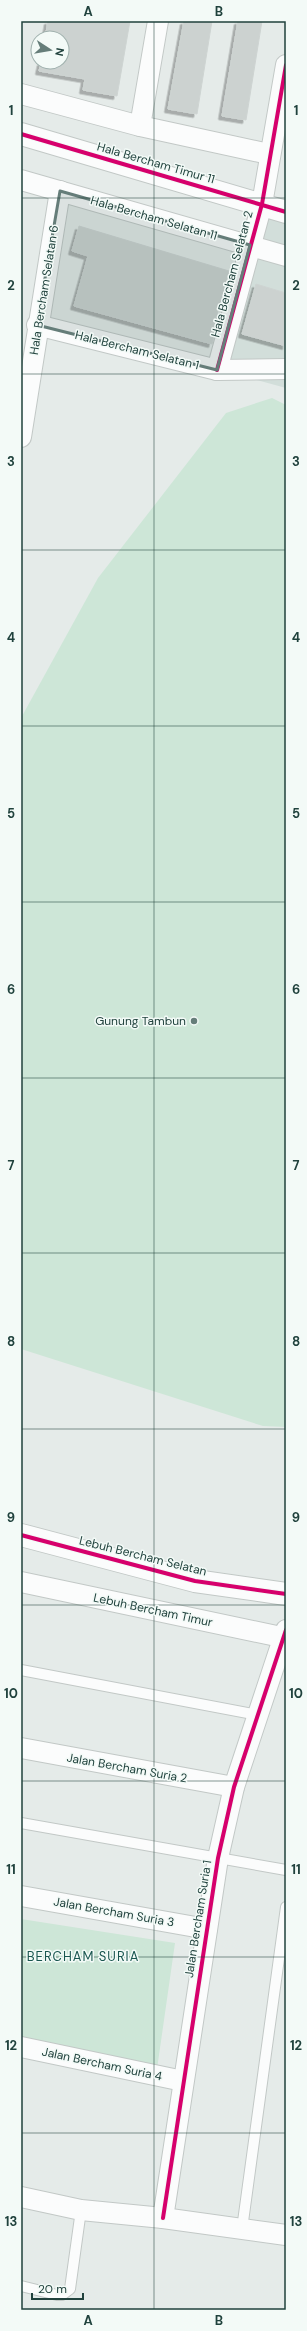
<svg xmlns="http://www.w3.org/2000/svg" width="307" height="2331" viewBox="0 0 307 2331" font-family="'DM Sans',sans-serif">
	<defs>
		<filter id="shadow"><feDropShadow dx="-3.5" dy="3.5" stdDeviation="0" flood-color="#0004"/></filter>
	</defs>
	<rect width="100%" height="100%" fill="#e5ebe9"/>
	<path fill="#d2deda" d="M261,207L286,214V388L221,370Z"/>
	<g fill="#cde6d7">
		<path d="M272,398L286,405V1427L263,1426L21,1349V718L98,578L226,413Z"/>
		<path d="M21,1919L175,1943L157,2069L21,2039Z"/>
	</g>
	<g fill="#ccd2d0" stroke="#ced4d2" filter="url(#shadow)">
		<path d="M48,21H130L117,96L83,90L85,79L39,71L41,62H62V38H45Z"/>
		<path d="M184,21H212L197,114L168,109Z"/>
		<path d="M238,21H262L246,120L222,116Z"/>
		<path d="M79,226L229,271L217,314L220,315L212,344L74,306L88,256L72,251Z"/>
		<path d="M256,284L286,293V346L242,334Z"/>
	</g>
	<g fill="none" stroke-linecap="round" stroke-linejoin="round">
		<g stroke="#c2c8c6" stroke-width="12">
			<g id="service">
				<path d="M21,1670L258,1715"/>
				<path d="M21,1823L286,1870"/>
				<path d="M242,2229L286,1907"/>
				<path d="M21,2286L57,2295H62L70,2289L81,2210"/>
			</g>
		</g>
		<g stroke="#c2c8c6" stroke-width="22">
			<g id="minor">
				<path d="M21,94L140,126L269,154"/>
				<path d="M140,126L158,21"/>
				<path d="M21,180L286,256"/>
				<path d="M37,325L217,370L286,369"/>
				<path d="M217,370L262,204L286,65"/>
				<path d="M21,437L60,191"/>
				<path d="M21,1582L286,1638"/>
				<path d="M21,1748L234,1787"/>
				<path d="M21,1896L207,1929"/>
				<path d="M21,2047L183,2081"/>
				<path d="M21,2197L81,2210L163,2218L286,2235"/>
				<path d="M163,2218L218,1858L234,1787L286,1630"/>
			</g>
		</g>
		<g stroke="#c2c8c6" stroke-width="24">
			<g id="tertiary">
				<path d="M21,134L286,212"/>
				<path d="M21,1535L195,1581L286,1594"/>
			</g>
		</g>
		<use href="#service" stroke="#fbfcfc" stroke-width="10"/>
		<use href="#minor" stroke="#fbfcfc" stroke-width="20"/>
		<use href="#tertiary" stroke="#fbfcfc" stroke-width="22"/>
		<g stroke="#f3faf7" stroke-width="6">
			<g id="cycleway">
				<path d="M21,134L286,212"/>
				<path d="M217,370L262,204L286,65"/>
				<path d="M21,1535L195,1581L286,1594"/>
				<path d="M163,2218L218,1858L234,1787L286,1630"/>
			</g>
		</g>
		<use href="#cycleway" stroke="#d6006c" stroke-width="4"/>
	</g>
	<path fill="#657d79" fill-opacity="0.2" stroke="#657d79" stroke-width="3" stroke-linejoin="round" d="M60,191L250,245L217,370L37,325Z"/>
	<path fill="none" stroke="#20423d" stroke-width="1" stroke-opacity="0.55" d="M154,21V2310M21,198H286M21,374H286M21,550H286M21,726H286M21,902H286M21,1078H286M21,1253H286M21,1429H286M21,1605H286M21,1781H286M21,1957H286M21,2133H286"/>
	<circle fill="#657d79" stroke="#f3faf7" stroke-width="1.5" cx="194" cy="1021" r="4"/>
	<g text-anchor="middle" stroke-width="3" stroke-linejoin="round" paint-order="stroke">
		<g font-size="12" fill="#20423d" stroke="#f3faf7">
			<text transform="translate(156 163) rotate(16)" y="4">Hala Bercham Timur 11</text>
			<text transform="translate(154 218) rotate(16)" y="4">Hala Bercham Selatan 11</text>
			<text transform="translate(232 274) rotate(-75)" y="4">Hala Bercham Selatan 2</text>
			<text transform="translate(44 290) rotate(-81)" y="4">Hala Bercham Selatan 6</text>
			<text transform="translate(137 350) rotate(14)" y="4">Hala Bercham Selatan 1</text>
			<text transform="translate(143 1556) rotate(14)" y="4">Lebuh Bercham Selatan</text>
			<text transform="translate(153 1610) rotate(12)" y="4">Lebuh Bercham Timur</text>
			<text transform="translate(127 1768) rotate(10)" y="4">Jalan Bercham Suria 2</text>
			<text transform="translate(114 1912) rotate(10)" y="4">Jalan Bercham Suria 3</text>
			<text transform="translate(198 1919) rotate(-81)" y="4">Jalan Bercham Suria 1</text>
			<text transform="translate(102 2064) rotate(12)" y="4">Jalan Bercham Suria 4</text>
		</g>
		<g font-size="12" fill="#20423d" stroke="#f3faf7" text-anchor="end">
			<text x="186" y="1025">Gunung Tambun</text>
		</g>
		<g font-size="13" letter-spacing="1" fill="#19564f" stroke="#f3faf7">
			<text x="83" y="1961">BERCHAM SURIA</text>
		</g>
	</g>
	<rect width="307" height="2331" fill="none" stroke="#f3faf7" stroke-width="44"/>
	<g transform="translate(50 50) rotate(102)"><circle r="19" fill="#f3faf7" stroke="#9fb0ad"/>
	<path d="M0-3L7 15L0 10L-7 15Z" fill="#657d79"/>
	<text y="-6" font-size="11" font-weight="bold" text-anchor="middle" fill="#20423d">N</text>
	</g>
	<path d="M32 2293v6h51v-6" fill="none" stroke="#20423d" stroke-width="2"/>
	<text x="38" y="2293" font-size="12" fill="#20423d" stroke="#f3faf7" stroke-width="3" paint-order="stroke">20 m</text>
	<rect x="22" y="22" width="263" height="2287" fill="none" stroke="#20423d" stroke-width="1.5"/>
	<g font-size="13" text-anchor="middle" font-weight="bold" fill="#20423d">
		<text x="88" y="16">A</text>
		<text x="219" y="16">B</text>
		<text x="11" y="115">1</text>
		<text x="296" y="115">1</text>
		<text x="11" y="290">2</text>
		<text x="296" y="290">2</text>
		<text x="11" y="466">3</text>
		<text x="296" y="466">3</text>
		<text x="11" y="642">4</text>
		<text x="296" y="642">4</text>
		<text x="11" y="818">5</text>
		<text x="296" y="818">5</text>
		<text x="11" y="994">6</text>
		<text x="296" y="994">6</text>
		<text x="11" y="1170">7</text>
		<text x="296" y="1170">7</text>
		<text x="11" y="1346">8</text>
		<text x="296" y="1346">8</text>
		<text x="11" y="1522">9</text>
		<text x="296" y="1522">9</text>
		<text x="11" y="1698">10</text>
		<text x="296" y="1698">10</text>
		<text x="11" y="1874">11</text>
		<text x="296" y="1874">11</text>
		<text x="11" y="2050">12</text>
		<text x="296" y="2050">12</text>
		<text x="11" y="2226">13</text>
		<text x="296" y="2226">13</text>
		<text x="88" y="2325">A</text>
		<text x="219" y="2325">B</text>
	</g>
</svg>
